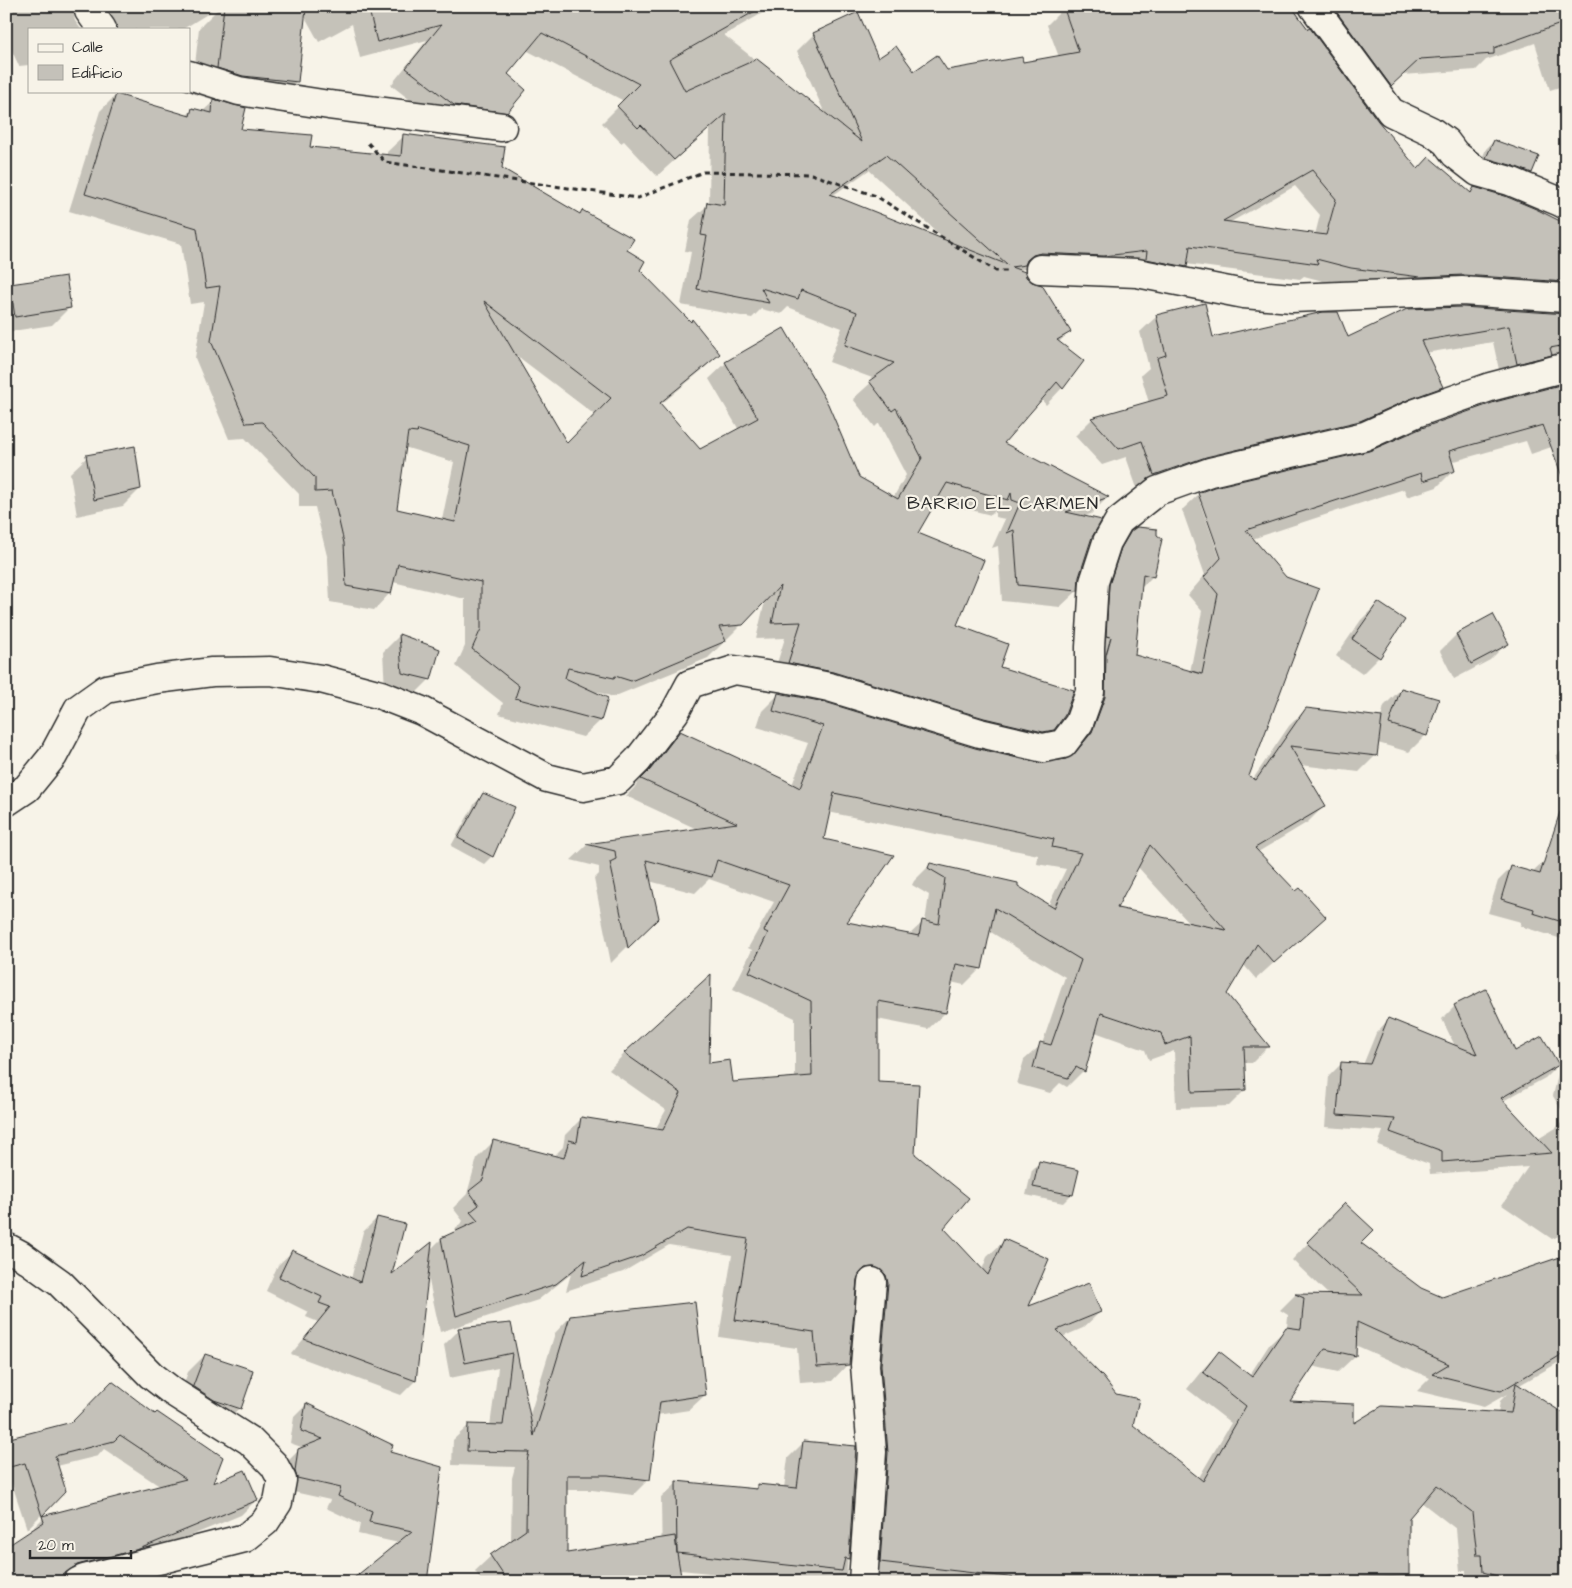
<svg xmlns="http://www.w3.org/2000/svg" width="1572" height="1588" viewBox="0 0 1572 1588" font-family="'Architects Daughter',sans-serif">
	<rect width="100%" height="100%" fill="#f7f3e8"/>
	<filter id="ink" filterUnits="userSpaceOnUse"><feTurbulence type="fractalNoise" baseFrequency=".02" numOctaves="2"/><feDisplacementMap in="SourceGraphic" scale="10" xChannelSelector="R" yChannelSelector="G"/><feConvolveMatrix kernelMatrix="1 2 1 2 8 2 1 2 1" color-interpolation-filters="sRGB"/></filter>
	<g filter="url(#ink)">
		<g fill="#0003" fill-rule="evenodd">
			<path d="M6,6H215L209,13L183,29H93L77,7H72L75,21L81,29H29V65L19,66L6,38Z"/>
			<path d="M221,6H263L302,10V6H775L724,35L826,116L797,51L814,34L913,73L1022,64L1059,57L1047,25L1064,8L1070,6H1566V85L1550,90L1535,43L1486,60L1476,70L1402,75L1374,101L1302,8L1296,7L1299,16L1377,122L1418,170L1469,193L1474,188L1566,225V452L1563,443L1531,454L1526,441L1451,462L1454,470L1437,487L1407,497L1404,489L1252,539L1248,777L1253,779L1289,726L1306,709L1381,718L1384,706L1401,689L1426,735L1409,752L1378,743L1376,755L1359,772L1300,765L1325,805L1308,822L1258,852L1296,893L1324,917L1256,979L1243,964L1226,994L1268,1047L1252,1063H1244L1245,1090L1229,1106L1176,1108L1174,1051L1149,1060L1145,1050L1095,1032L1083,1071L1067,1087L1060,1083L1050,1093L1017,1084L1024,1060L1042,1044L1065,977L989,931L980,969L964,985L951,982L945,1013L928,1029L877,1019V1083L914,1155L943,1228L982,1270L987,1257L1004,1241L1027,1309L1100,1312L1083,1328L1062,1337L1132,1425L1198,1479L1231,1423L1187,1389L1203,1369L1219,1352L1249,1376L1269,1345L1287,1328L1288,1315L1280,1310L1295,1295L1330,1296L1292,1260L1329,1221L1420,1289L1442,1299L1566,1325V1356L1561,1361L1518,1386L1566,1582H1466V1571H1460L1456,1529L1421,1502L1408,1517V1579L1405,1582H894L864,1578L865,1286L857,1282L848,1364L832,1381L800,1383L797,1348L719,1337L732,1255L669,1245L623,1272L566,1291L571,1274L538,1300L440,1332L427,1272L415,1381L401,1395L291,1354L318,1322L306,1317L308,1312L266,1291L278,1265L293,1251L351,1279L363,1232L377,1218L390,1277L430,1250L441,1239L457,1231L455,1229L463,1221L453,1208L467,1194L477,1158L493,1142L554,1156L563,1147L565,1135L582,1118L655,1130L666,1110L609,1070L625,1053L708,1064L732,1083L795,1078V1018L733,989L752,950L748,948L774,902L709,879L695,893L649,881L657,917L611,963L594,879L599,874V867L571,860L587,845L699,830L626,796L634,788L663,749L680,733L792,785L808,743L757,727L762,711L779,694L975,749L1039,764L1068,760L1075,750L1090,652L1115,549L1132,532L1153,576L1140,589L1134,656L1190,672L1202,611L1188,595L1205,575L1182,510L1199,494L1369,452L1495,403L1565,385V380L1501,379L1493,342L1425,353L1441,387L1425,403L1392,415L1138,491L1126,457L1102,465L1075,436L1091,420L1149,403L1141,375L1149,368L1140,332L1157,316L1212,339H1348L1565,315L1564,308L1334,284L1304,276L1300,279L1186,264V266L1169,283L1087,272L1023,269L1018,271L1025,277L1069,332L1058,343L1083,362L1062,388L1046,405L1041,399L1002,444L1107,498L1091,514L1082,517L1091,537L1078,577L1077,591L1060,607L1002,601L998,546L992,548L1005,519L995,517V511L991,515L935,501L916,534L955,625L998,668L1053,729L1036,746L772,679L785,638L756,639L765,601L708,658L613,697L598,692L596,694L600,721L583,737L499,714L503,703L456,666L465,646V599L393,582L390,593L374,610L330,602L328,560L315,507H299V494L245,438L229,439L195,358L204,302L190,304L181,244L69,211L100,111L116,95L186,116L192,110L202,112L215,100L192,93L199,28ZM304,15L319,42L352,24L360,58L427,40L391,85L437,121L490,129L506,112V75L526,50L624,101L602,123L621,143L624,141L657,176L710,128L709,204L691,220L685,251L691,252L681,305L752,318L761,309L781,314L788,307L842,328L829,362L875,379L853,399L875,427L879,423L906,475L893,498L858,478L726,363L709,379L739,430L700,451L660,405L702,370L719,354L692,321L690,323L638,270L625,251L582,211L578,215L501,169L404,136L387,152V156L309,148L239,131L221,101L272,107L297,81ZM869,170L949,243L832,196ZM1295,186L1320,215L1315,235L1229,223ZM512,352L595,415L567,444ZM404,447L454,462L442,520L395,510ZM1200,502H1203L1224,563L1222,564ZM828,812L1038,855L1037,864L1066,869L1048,906L930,865L914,881L912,885L929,895L925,922H923L909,935L845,922L822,840ZM1137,866L1190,924L1115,909ZM1355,1345L1430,1378L1417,1391L1484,1407L1507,1394L1500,1401L1498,1414L1353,1425L1288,1402L1312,1366L1338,1372L1355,1356Z"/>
			<path d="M1494,141L1531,173L1523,181L1479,166L1486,149Z"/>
			<path d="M64,278L69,308L52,325L6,332V289L10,285Z"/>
			<path d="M87,457L140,489L123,506L77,516L70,473Z"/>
			<path d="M6,471L14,495L6,503Z"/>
			<path d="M1378,603L1379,657L1362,674L1336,656L1361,620Z"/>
			<path d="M1456,635L1507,643L1490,660L1454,679L1440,651Z"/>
			<path d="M399,636L430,679L413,696L385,690L383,652Z"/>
			<path d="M1566,747V782L1556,756Z"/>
			<path d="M484,795L513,808L492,856L484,864L451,846L475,803Z"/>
			<path d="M1566,846L1565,940L1520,926L1521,922L1488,913L1498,881L1511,868L1532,873L1546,860Z"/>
			<path d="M1455,1006L1515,1053L1558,1065L1545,1078L1503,1101L1538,1139L1556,1128L1566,1118L1553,1096L1566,1041V1233L1552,1239L1502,1205L1528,1167L1430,1174L1429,1164L1378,1145L1383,1131L1325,1127L1329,1076L1342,1063L1363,1065L1376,1033L1388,1020L1455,1046L1442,1019Z"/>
			<path d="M1040,1162L1077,1171L1071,1195L1063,1203L1026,1195L1032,1170Z"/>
			<path d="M570,1317L705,1395L689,1410L657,1415L649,1479L633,1495L592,1490H566V1555L600,1582H482L475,1571L491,1556L511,1542L512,1478L515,1467L452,1465L453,1440L469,1425L490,1426L498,1368L450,1378L444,1345L459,1330L510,1324L529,1418L555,1333Z"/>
			<path d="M205,1355L239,1408L223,1425L177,1403L188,1372Z"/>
			<path d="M97,1398L211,1485L256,1500L241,1515L122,1564L75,1576L68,1557L28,1533L43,1518L161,1487L104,1449L98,1456L57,1466L65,1491L27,1529L10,1478L6,1479V1441L72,1424Z"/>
			<path d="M306,1405L388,1452L440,1468L425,1582L399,1543L358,1534L360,1524L326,1508L330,1500L285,1490L287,1462L299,1450L304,1448L290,1443L294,1417Z"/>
			<path d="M804,1442L855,1448L846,1582H794L662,1568L661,1498L677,1483L754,1490L758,1486L784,1488L788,1458Z"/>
		</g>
		<g fill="#c4c1b9" stroke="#2b2b2b" fill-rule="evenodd">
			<path d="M224,6H276L306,9L298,82L243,76L217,68Z"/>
			<path d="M368,6H764L669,60L685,91L757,59L862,142L813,33L858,12L878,58L896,46L914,71L937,55L947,70L1022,57L1023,62L1079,52L1063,6H1291L1308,29L1310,28L1378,121L1418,169L1429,157L1471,193L1474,187L1505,196L1536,209L1566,224V282L1463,275L1420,277L1351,268L1316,259L1318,264L1190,246L1187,267L1146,259L1147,251L1104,256L1041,253L1033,255L1027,260L1025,265L1011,267L1025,272L1026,277L1032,282L1042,285L1071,332L1057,340L1084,361L1063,389L1057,382L1004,443L1109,497L1066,512L1102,520L1092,537L1079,577L1078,591L1018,585L1014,530L1007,533L1020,503L1012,500L1011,493L1008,500L947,483L918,533L984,560L957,625L1008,644L1000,667L1074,690L1065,715L1054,730L1043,732L984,718L833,672L788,663L801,622L772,623L780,586L743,625L719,627L726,641L631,681L615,676L614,678L568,668L565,678L608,698L601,721L515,698L519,686L472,649L481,629V582L398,564L391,594L346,586L344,543L332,491L315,492V478L262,422L246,423L211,341L220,286L206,288L197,228L85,194L116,94L190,116L192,108L212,113L213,99L246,108L241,129L312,135L310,147L401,156L403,134L505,147L502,168L580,214L582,210L634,239L627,250L645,261L640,270L691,322L692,319L720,354L660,403L700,449L758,418L725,362L784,328L828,404L859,477L898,499L922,458L896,408L892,411L869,381L894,363L845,345L857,312L801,290L798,299L761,288L769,303L697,289L707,236L701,235L707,202L724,205L726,114L674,160L641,125L638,128L617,106L639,84L542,33L508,74L526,90L507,113L454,105L406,68L441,25L377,42ZM886,155L1008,265L830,194ZM1312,170L1336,199L1326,235L1223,221ZM484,301L611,398L567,443ZM418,430L470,446L455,522L397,509L408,432L417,433Z"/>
			<path d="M1566,6V22L1494,48V54L1420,59L1391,86L1333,7Z"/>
			<path d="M1494,140L1539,156L1532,173L1514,166L1486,158Z"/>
			<path d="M66,276L71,308L15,317L10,284Z"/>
			<path d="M1205,303L1213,337L1323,312H1338L1348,337L1407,309L1462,307L1566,314V345L1550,348L1552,355L1517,364L1509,326L1421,341L1443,387L1410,399L1360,421L1206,457L1154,475L1142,441L1119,449L1091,418L1168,396L1157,358L1166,355L1156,315Z"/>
			<path d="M1560,385L1566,403V479H1563L1543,425L1449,451L1455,471L1423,481L1421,473L1246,530L1286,577L1319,589L1249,776L1256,780L1306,708L1382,717L1377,756L1290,746L1326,806L1255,848L1296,891L1300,888L1326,917L1274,963L1257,944L1227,994L1270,1047H1244L1246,1090L1192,1092L1190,1036L1165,1045L1161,1033L1101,1013L1085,1072L1076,1067L1068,1078L1033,1068L1040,1042L1051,1045L1081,960L995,908L982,969L956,964L946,1013L878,1001V1082L919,1084L915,1154L969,1198L944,1228L988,1275L1004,1239L1049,1259L1029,1306L1089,1283L1101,1312L1057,1330L1103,1377L1116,1394L1139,1399L1133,1425L1203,1481L1246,1406L1203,1372L1219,1351L1252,1377L1286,1327L1301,1329L1304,1298L1295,1294L1363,1295L1307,1242L1345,1203L1374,1230L1361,1243L1421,1288L1442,1297L1566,1255V1352L1501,1391L1432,1374L1449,1364L1357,1322L1356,1356L1325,1349L1290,1401L1354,1404V1423L1382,1406L1511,1413L1516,1383L1566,1415V1582H1517L1483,1572L1482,1555H1477L1472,1512L1437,1485L1409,1518V1576L1333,1578L1332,1575L1269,1582H1051L880,1562L888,1453L881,1365L888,1283L886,1275L881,1270L874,1267L865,1268L860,1273L857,1280L849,1365L817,1367L814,1332L735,1320L748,1239L687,1229L641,1256L582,1276L586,1260L556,1284L456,1316L441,1238L478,1221L470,1212L479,1205L469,1191L483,1180L493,1140L564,1158L569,1140L577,1142L581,1117L663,1130L681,1093L624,1053L711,974L709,1063L730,1060L733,1082L812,1076L811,1001L749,972L768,933L764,931L789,885L717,860L712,877L646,860L659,918L628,948L610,862L616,859L615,851L586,844L737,823L641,779L650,770L680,731L783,779L800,788L823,726L773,711L778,693L825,702L975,748L1039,763L1066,759L1075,753L1092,732L1105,697L1106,655L1111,637L1106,636L1109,585L1121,548L1131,531L1137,527L1157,529V535L1162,539L1154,577L1143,574L1135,655L1202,674L1218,594L1204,577L1221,558L1198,493L1214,487L1369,451L1422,428L1495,402ZM834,793L1054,839L1052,847L1081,853L1054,908L1018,886V883L930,863L928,868L945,878L939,924L922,920L919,936L847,922L894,855L824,839ZM1150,845L1226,930L1117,908Z"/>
			<path d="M135,446L141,489L94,500L86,455Z"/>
			<path d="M1378,602L1405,620L1380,658L1352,639Z"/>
			<path d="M1493,614L1509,644L1471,664L1456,634Z"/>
			<path d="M399,634L440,649L431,680L402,673Z"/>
			<path d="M1401,688L1439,699L1427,736L1389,724Z"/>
			<path d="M483,793L515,807L493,857L458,838Z"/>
			<path d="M1560,812L1566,813V923L1533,913L1534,909L1501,899L1511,866L1540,874Z"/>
			<path d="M1486,989L1515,1051L1542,1036L1559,1065L1501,1098L1552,1153L1442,1162V1151L1390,1132L1395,1119L1337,1115L1341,1062L1370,1064L1388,1018L1477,1054L1454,1005Z"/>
			<path d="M1039,1161L1079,1170L1073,1195L1033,1187Z"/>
			<path d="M377,1217L405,1224L392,1274L432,1242L416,1381L304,1339L330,1307L319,1303L322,1297L279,1277L292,1250L360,1282Z"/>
			<path d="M695,1302L706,1395L660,1402L650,1480L608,1475H567V1553L675,1536L677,1553L676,1481L757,1489V1484L797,1488L803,1441L856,1446L849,1559L845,1558L842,1571L677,1553L682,1582H508L490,1555L526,1530L527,1461L529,1452L467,1451L468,1424L503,1425L512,1353L465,1363L458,1328L511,1323L534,1436L570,1316Z"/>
			<path d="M205,1354L253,1370L251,1377H252L241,1409L214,1400L193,1386Z"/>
			<path d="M112,1381L155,1414L157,1412L223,1457L213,1483L245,1470L258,1500L139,1549L77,1565L65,1573L62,1582H6V1547L44,1522L42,1516L186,1479L120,1435L114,1441L55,1456L66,1491L42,1516L25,1463L6,1468V1439L72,1422Z"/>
			<path d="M306,1403L393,1445L390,1452L442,1467L427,1582H349L412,1531L369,1522L372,1511L338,1496L341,1488L297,1478L295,1471L298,1449L323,1439L301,1431Z"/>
		</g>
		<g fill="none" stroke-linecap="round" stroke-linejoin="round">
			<g stroke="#2b2b2b" stroke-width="31">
				<g id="street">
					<path d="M88,6L89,11L102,29"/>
					<path d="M1313,6L1391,112L1431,131L1446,142L1455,154L1478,172L1510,181L1558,201L1566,205"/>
					<path d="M189,75L239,91L329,105L502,127"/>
					<path d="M1040,269L1137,273L1244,294L1292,298L1462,291L1566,298"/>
					<path d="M6,802L27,788L53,756L78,709L106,689L157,679L212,672L270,671L321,679L381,695L422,711L547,778L583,787L618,780L638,760L675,712L690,684L734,670L785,678L829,687L980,733L1043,748L1063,744L1079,723L1090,692V647L1094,582L1107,542L1119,521L1157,491L1210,472L1365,436L1416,413L1490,387L1566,367"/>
					<path d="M6,1247L21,1255L60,1283L151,1375L173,1392L250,1441L274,1465L282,1480L278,1502L265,1522L245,1538L84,1579L78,1582"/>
					<path d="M863,1582L872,1452L865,1365L872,1282"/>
				</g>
			</g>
			<path stroke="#2b2b2b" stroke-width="3" stroke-dasharray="5 4" stroke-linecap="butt" d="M368,143L385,162L638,198L703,172L811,174L876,196L996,271H1010"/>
			<use href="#street" stroke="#f7f3e8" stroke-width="28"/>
		</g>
	</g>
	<g text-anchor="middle" stroke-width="4.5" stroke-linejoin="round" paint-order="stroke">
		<g font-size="18" letter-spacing="1" fill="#2b2b2b" stroke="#f7f3e8">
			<text x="1003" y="509">BARRIO EL CARMEN</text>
		</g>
	</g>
	<rect width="1572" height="1588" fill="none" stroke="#f7f3e8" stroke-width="25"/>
	<rect x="12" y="12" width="1547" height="1563" fill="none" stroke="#2b2b2b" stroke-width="2" filter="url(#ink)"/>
	<rect x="28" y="28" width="162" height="65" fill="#f7f3e8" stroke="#a5a39c"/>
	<rect x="38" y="44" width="25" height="8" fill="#f7f3e8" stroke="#a5a39c"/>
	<text x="72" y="52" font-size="15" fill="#2b2b2b">Calle</text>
	<rect x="38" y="65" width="25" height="15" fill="#c4c1b9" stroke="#a5a39c"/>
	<text x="72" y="78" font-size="15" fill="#2b2b2b">Edificio</text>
	<path d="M30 1550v8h101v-8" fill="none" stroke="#2b2b2b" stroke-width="2.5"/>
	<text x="38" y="1550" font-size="15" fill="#2b2b2b" stroke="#f7f3e8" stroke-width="4" paint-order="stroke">20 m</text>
</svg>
